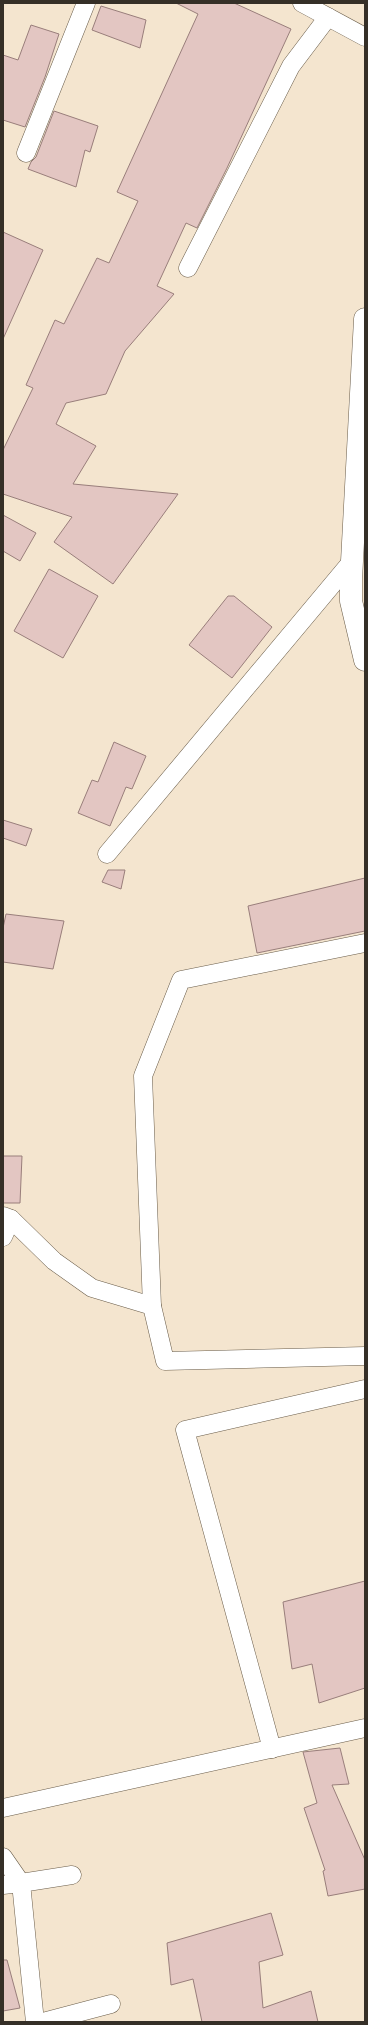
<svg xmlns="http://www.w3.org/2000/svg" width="368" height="2025" viewBox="0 0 368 2025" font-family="'Work Sans',sans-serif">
	<rect width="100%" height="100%" fill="#f4e5cf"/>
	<g fill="#e3c6c2" stroke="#997e7b">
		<path d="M176,3H234L291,29L227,168L197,228L186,223L157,286L174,294L125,351L106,394L66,403L56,424L96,446L73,484L178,494L113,584L54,542L72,517L3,494V450L33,388L26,385L55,320L64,324L97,258L109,263L138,201L117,192L198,14Z"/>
		<path d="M101,6L146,20L140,48L92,30Z"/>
		<path d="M31,25L59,34L45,77L25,127L3,120V55L18,60Z"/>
		<path d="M54,111L98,126L90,152L85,150L76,187L28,169L31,162L36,157Z"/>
		<path d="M3,232L43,250L3,339Z"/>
		<path d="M3,515L36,533L20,561L3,551Z"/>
		<path d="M49,569L98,596L63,658L14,631Z"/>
		<path d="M228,596H234L272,627L232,678L189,645Z"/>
		<path d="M114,742L146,756L132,789L126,787L110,826L78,813L92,780L98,782Z"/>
		<path d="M3,820L32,829L26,846L3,838Z"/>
		<path d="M108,870H125L121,889L102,882Z"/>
		<path d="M365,878V931L257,953L248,906Z"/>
		<path d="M6,914L64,921L53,969L3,962V928Z"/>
		<path d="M3,1156H22L20,1203H3Z"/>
		<path d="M365,1581V1688L319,1703L312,1664L292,1669L283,1602Z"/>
		<path d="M340,1748L349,1784L332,1785L365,1860V1889L328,1896L323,1871L325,1870L304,1808L317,1803L303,1752Z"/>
		<path d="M271,1913L283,1955L259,1962L263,2008L311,1991L318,2022H202L193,1979L171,1985L167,1943Z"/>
		<path d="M3,1960H7L20,2008L3,2011Z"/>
	</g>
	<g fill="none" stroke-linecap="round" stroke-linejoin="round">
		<g stroke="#6a5d4a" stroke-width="19">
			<g id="street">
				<path d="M302,3L365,37"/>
				<path d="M26,153L86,3"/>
				<path d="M188,268L291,66L328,17"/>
				<path d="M107,854L352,561"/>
				<path d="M365,943L181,980L143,1076L152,1306L165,1361L365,1356"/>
				<path d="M3,1216L11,1219L54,1261L92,1288L152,1306"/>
				<path d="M3,1237L11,1219"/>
				<path d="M272,1749L185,1430L365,1389"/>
				<path d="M3,1808L365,1728"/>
				<path d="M3,1857L21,1883L3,1885"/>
				<path d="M35,2022L21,1883L72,1875"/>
				<path d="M43,2022L111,2004"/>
			</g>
		</g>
		<g stroke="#6a5d4a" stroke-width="23">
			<path id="secondary" d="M365,319L351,580V601L365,660"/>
		</g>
		<use href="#street" stroke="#fff" stroke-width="18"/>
		<use href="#secondary" stroke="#fff" stroke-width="22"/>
	</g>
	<rect width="368" height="2025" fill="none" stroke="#352f27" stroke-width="8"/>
</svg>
